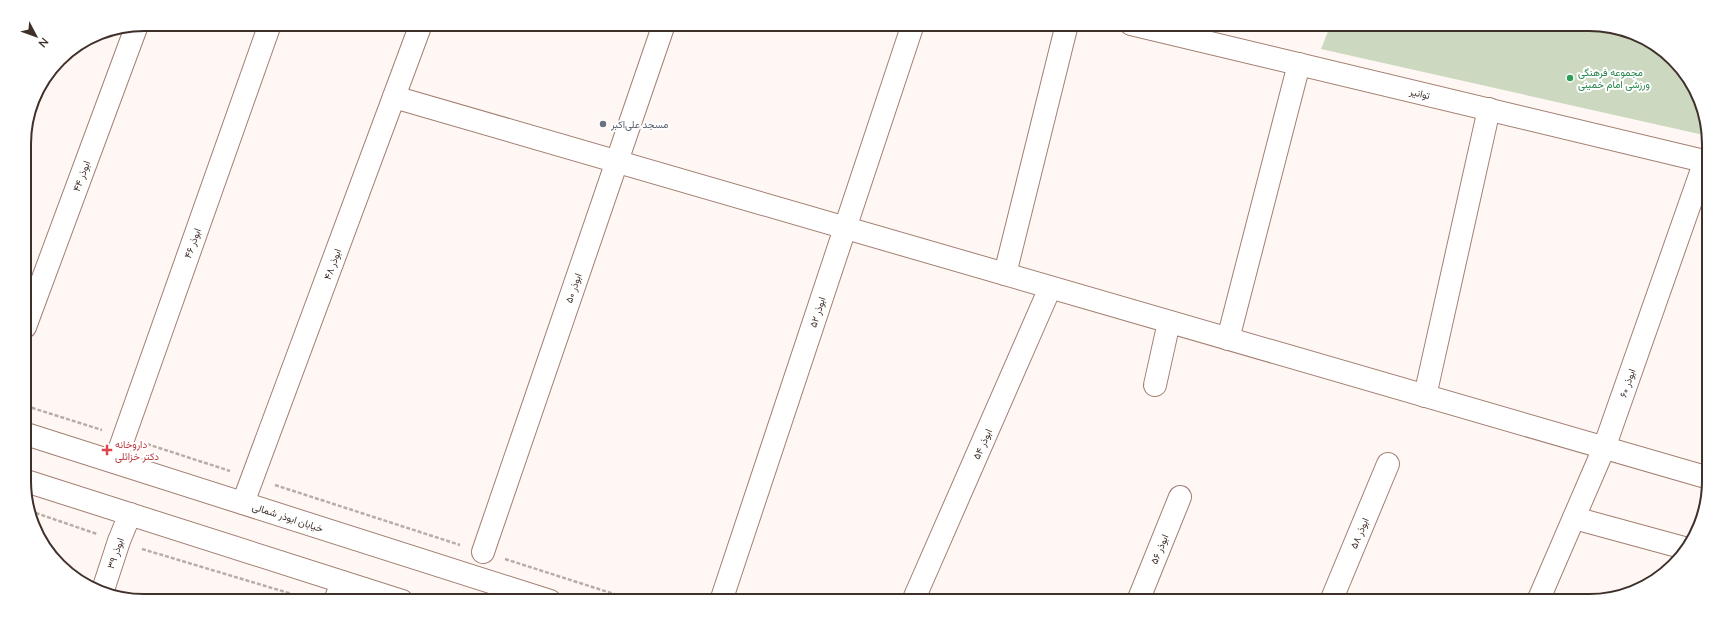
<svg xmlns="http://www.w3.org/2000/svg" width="1733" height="625" viewBox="0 0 1733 625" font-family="Lato,Vazirmatn,sans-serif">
	<rect width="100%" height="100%" fill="#fff7f3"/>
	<path fill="#ccd8bf" d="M1331,24H1589L1628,30L1679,65L1697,91L1708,128V136L1321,49Z"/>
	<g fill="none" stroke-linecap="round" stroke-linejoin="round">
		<g stroke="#a37f72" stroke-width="24">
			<g id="street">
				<path d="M394,97L1709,478"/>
				<path d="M1005,274L1067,24"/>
				<path d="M25,327L137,25"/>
				<path d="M1228,339L1299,64"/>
				<path d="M1155,385L1169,322"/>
				<path d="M1425,396L1489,109"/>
				<path d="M115,462L270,24"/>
				<path d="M243,503L421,24"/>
				<path d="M1574,518L1688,549"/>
				<path d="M483,552L664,24"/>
				<path d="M102,593L119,541L130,514"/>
				<path d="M335,601L342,582"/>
				<path d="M721,601L913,24"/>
				<path d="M913,601L1050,288"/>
				<path d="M1138,601L1180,497"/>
				<path d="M1331,601L1388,464"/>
				<path d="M1538,601L1604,448L1705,161"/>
			</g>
		</g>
		<g stroke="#a37f72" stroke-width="24">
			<g id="secondary">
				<path d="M1131,24L1708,162"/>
				<path d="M26,434L550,601"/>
				<path d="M26,481L402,601"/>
			</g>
		</g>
		<g stroke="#b8aea9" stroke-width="2.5" stroke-dasharray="4 2" stroke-linecap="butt">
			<path d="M26,406L102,430"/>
			<path d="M147,444L230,471"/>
			<path d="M275,485L460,545"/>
			<path d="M30,511L97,534"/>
			<path d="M142,549L312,600"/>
			<path d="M505,559L636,601"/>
		</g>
		<use href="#street" stroke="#fff" stroke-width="22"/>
		<use href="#secondary" stroke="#fff" stroke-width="22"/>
	</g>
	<circle fill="#2e9e5b" stroke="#fff" stroke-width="1.5" cx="1570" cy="78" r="4"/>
	<circle fill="#6b7280" stroke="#fff" stroke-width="1.5" cx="603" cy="124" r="4"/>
	<path fill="#e0444e" stroke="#fff" stroke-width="1.5" d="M105 444h4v4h4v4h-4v4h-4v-4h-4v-4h4z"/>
	<g text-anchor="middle" stroke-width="4" stroke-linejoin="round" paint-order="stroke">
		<g font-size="10" fill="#27864d" stroke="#fff" text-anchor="start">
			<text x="1578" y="76">مجموعه فرهنگی<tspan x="1578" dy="12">ورزشی امام خمینی</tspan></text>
		</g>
		<g font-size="10" fill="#3f302a" stroke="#fff">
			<text transform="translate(1420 93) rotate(13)" y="4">توانیر</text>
			<text transform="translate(81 176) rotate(-70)" y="4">ابوذر ۴۴</text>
			<text transform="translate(192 243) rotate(-70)" y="4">ابوذر ۴۶</text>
			<text transform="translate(332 264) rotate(-70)" y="4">ابوذر ۴۸</text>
			<text transform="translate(573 288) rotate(-71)" y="4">ابوذر ۵۰</text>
			<text transform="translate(817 312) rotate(-72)" y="4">ابوذر ۵۲</text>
			<text transform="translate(1627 383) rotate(-71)" y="4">ابوذر ۶۰</text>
			<text transform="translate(982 444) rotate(-66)" y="4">ابوذر ۵۴</text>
			<text transform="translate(288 517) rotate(18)" y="4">خیابان ابوذر شمالی</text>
			<text transform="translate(1359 533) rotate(-67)" y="4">ابوذر ۵۸</text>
			<text transform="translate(1159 549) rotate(-68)" y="4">ابوذر ۵۶</text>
			<text transform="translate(115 553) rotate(-71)" y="4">ابوذر ۳۹</text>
		</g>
		<g font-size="10" fill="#5b616d" stroke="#fff" text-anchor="start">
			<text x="611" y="128">مسجد علی‌اکبر</text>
		</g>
		<g font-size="10" fill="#be3a42" stroke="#fff" text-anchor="start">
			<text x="115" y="448">داروخانه<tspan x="115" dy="12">دکتر خزائلی</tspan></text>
		</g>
	</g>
	<path d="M0 0H1733V625H0ZM144 31H1589A113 113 0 0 1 1702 144V481A113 113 0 0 1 1589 594H144A113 113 0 0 1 31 481V144A113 113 0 0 1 144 31Z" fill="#fff" fill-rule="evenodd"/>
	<path fill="none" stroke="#3f302a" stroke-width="2" d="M144 31H1589A113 113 0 0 1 1702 144V481A113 113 0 0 1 1589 594H144A113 113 0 0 1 31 481V144A113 113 0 0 1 144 31Z"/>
	<g transform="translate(36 36) rotate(131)" stroke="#ffffff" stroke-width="3" paint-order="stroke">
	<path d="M0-3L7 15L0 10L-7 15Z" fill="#3f302a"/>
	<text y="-6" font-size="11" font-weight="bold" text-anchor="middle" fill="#3f302a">N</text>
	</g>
</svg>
